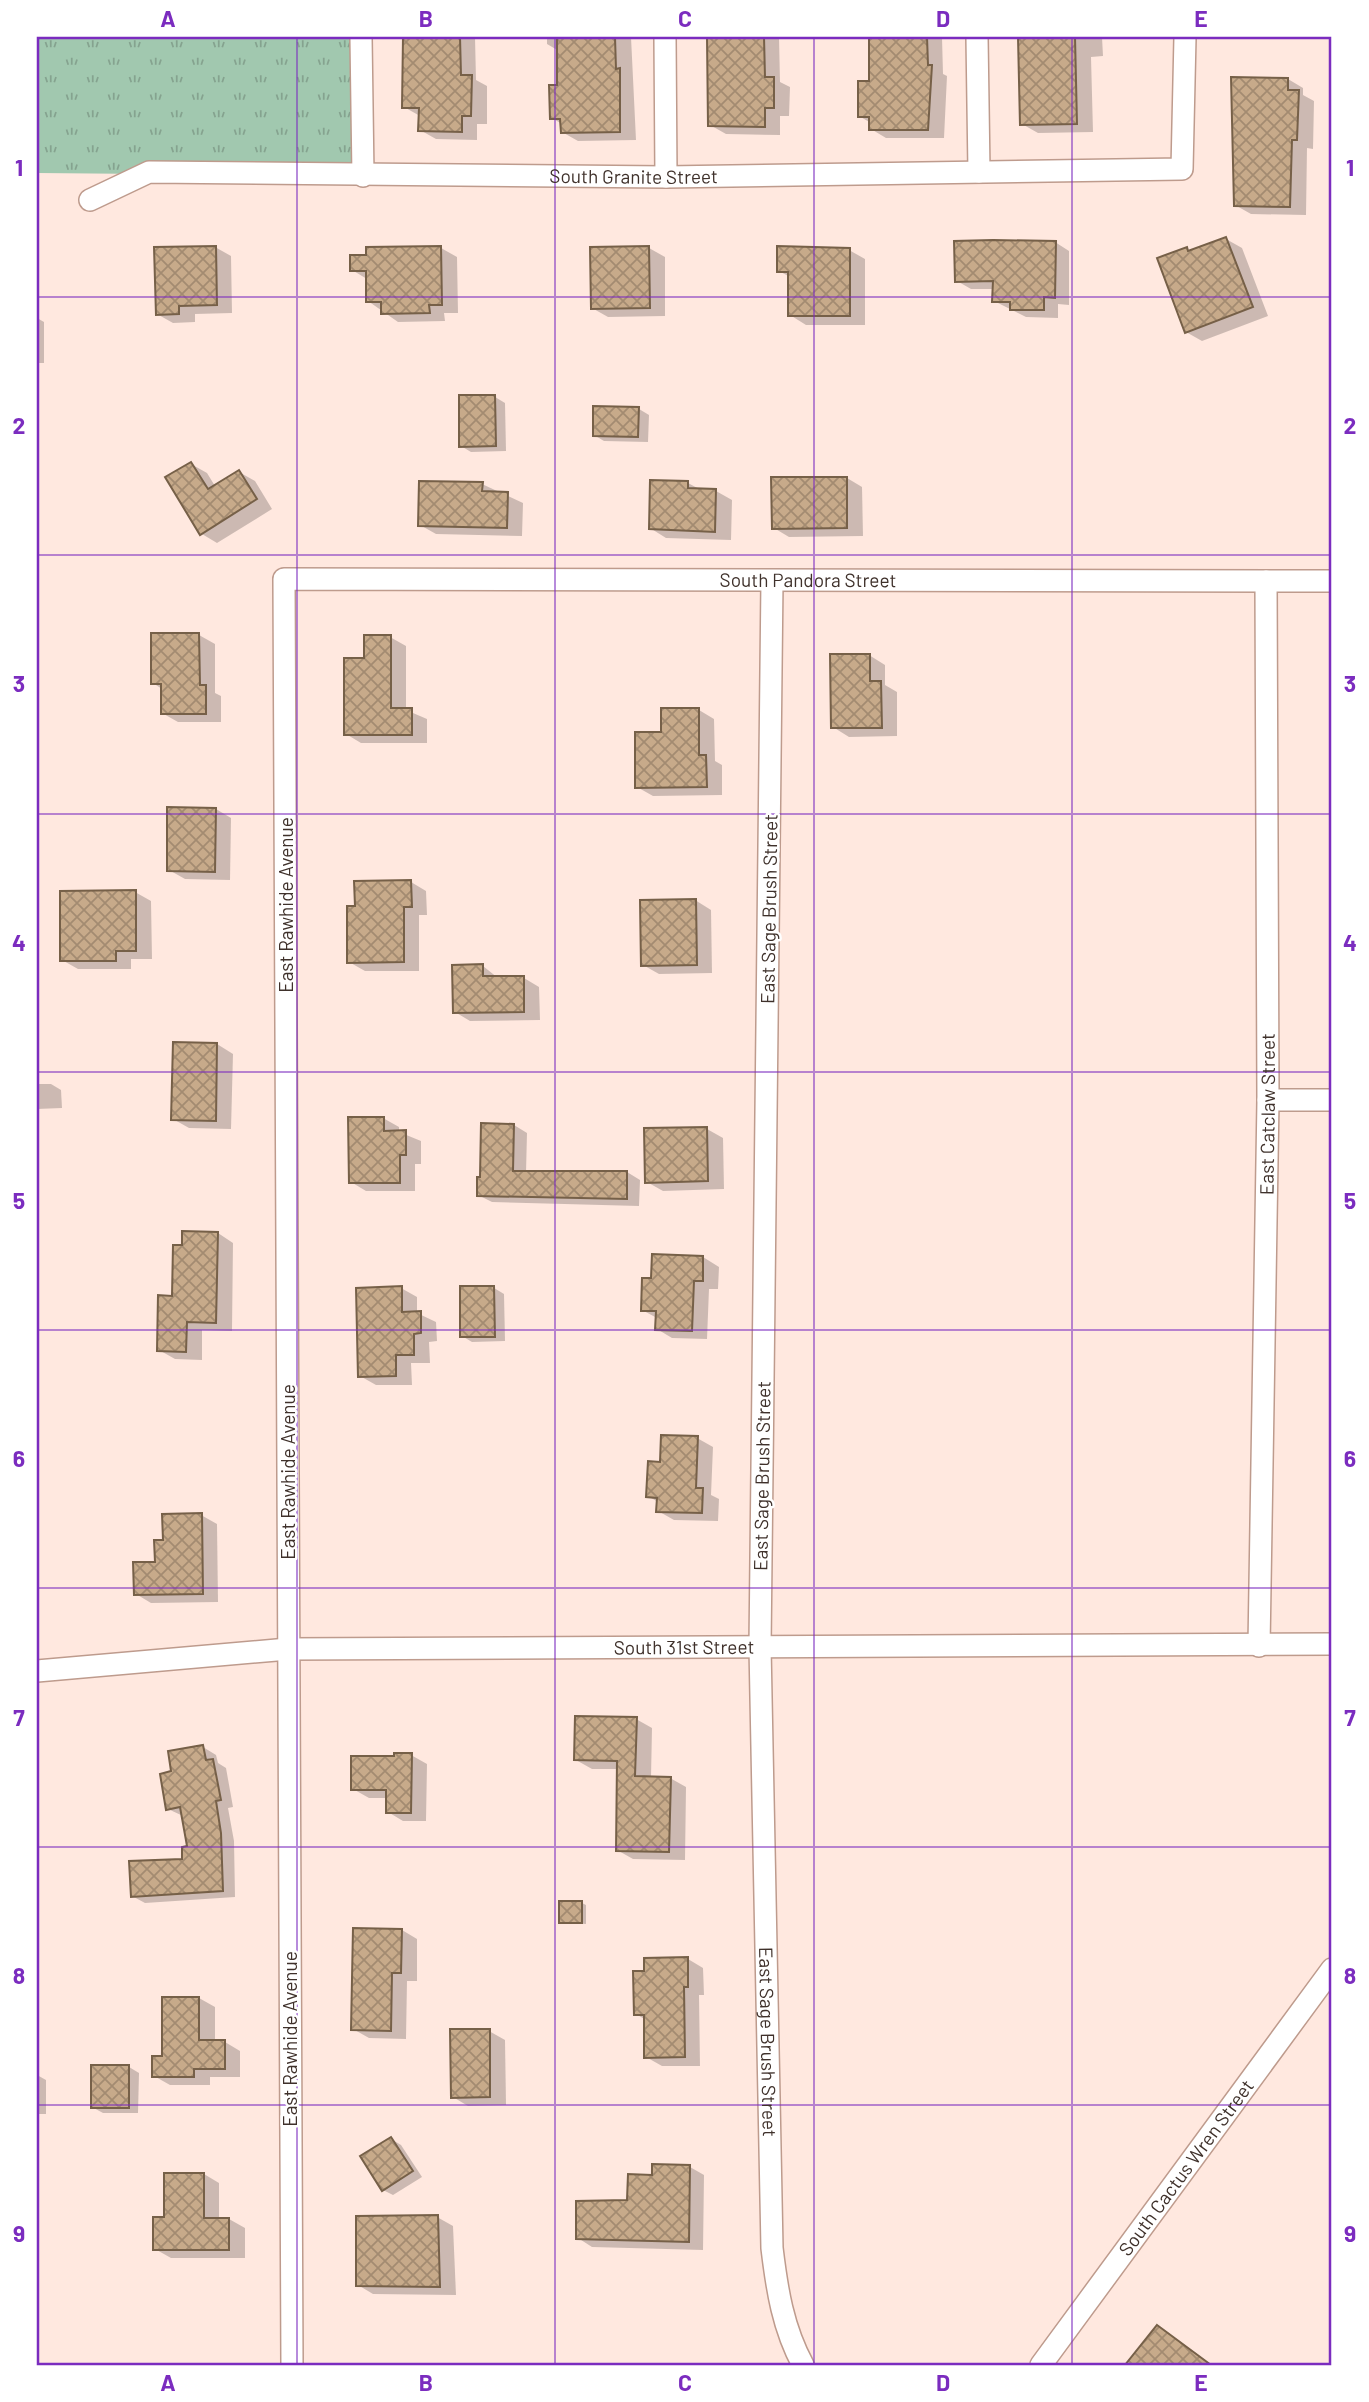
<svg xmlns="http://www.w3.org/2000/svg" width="1369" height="2402" viewBox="0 0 1369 2402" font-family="Barlow,sans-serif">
	<defs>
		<pattern id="park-tufts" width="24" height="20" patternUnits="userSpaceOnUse" patternTransform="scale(1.75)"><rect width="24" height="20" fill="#a1c8af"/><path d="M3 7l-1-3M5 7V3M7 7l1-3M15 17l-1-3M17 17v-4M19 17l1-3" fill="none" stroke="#85a38f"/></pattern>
		<pattern id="building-cross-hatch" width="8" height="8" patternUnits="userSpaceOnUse" patternTransform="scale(1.75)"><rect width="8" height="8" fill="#c7aa8a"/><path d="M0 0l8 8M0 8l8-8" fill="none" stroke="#a38b71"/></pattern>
	</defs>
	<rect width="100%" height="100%" fill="#ffe8df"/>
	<path fill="url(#park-tufts)" d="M37,37H361L363,176L37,173Z"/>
	<g fill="#0003">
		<path d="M404,37H475L476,80L487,86V124H477V140L436,139L420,130V116L404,107Z"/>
		<path d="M547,37H631L636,140L578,141L562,132V124L552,118L559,87V51L547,44Z"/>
		<path d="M710,37H779L780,82L790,87L789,116H780V135L726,134L710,125Z"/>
		<path d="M868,37H942L943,74L947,76L944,138H886L871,129V123L859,116L871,82Z"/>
		<path d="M1020,37H1102L1103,56L1091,57L1093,132L1038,133L1022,124Z"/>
		<path d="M1288,79L1303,88V95L1314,101L1313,149L1307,148L1306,215L1251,214L1235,205Z"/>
		<path d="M1226,239L1242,248L1268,316L1202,341L1186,332V249L1192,252Z"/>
		<path d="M1055,242L1069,251V305L1058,304V318L1026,317L994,301V289H971L957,281Z"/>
		<path d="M215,247L231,256L232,313L195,314V322L173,323L157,314Z"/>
		<path d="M441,248L457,257L458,313H444L445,321L398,322L368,301L367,279L352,270Z"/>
		<path d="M649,248L665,257V316L608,317L592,308Z"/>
		<path d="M849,250L865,259V325H806L790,315V277L779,271Z"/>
		<path d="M37,318L44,322V363H37Z"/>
		<path d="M495,397L505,403L506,451L471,452L461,446Z"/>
		<path d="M639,409L649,415L648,442L604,441L594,435Z"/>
		<path d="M191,464L207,473L215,486L239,472L255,481L272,509L217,543L202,534Z"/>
		<path d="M847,478L862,487L863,536L789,537L774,528Z"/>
		<path d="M688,483L701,490L716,491L732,500L731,540L666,538L650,528Z"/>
		<path d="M482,484L523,503L522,536L436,534L420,525Z"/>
		<path d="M199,635L215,644V693L221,696V722H178L162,713V689L153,683Z"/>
		<path d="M390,637L406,646V710L427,719V743H361L346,734L366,660Z"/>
		<path d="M869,655L885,665V685L897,692V736L849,737L833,727Z"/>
		<path d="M699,710L714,719L715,761L722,765V795L653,796L637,787L663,734Z"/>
		<path d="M216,809L231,818L230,880L185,879L169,870Z"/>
		<path d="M411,882L426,891L427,915H419V971H365L349,962L356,907Z"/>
		<path d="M135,892L151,901L152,959H131V969H78L62,960Z"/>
		<path d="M695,900L711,910L712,973L659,974L643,965Z"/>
		<path d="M483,966L498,978H524L539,987L540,1020L470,1021L455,1012Z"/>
		<path d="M217,1044L233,1054L231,1129L189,1128L173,1119Z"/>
		<path d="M37,1084H51L61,1090L62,1108L37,1109Z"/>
		<path d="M383,1118L399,1127V1132L421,1141V1164H415V1191H366L351,1182Z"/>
		<path d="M514,1125L527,1133L526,1173L627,1172L640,1180L639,1206L492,1202L478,1195L482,1178Z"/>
		<path d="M707,1129L723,1138L724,1189L663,1191L647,1182Z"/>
		<path d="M218,1233L233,1243L232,1331L202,1330V1360L175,1359L159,1350L184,1247Z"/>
		<path d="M703,1257L719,1267L718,1289H709L707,1339L672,1338L657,1329V1318L642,1310L653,1280Z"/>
		<path d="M401,1288L417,1297V1313L436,1322L437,1341L429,1342L430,1363H411L412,1385H376L360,1376Z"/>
		<path d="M494,1288L504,1294L505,1341L472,1342L462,1336Z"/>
		<path d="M697,1438L713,1447L711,1495L719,1499L718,1521L674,1520L658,1511V1502L648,1496L662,1464Z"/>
		<path d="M201,1515L217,1524L218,1602L151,1603L136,1594L157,1563Z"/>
		<path d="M636,1719L652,1728L651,1778H670L686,1787L685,1860L633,1859L617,1850L619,1769H592L576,1760Z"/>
		<path d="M203,1747L216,1755L218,1763L226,1768L233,1807L228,1808L234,1841L235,1897L145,1903L132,1896L184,1861L189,1848L183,1816L168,1809L173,1773Z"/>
		<path d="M411,1755L427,1764L426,1821H403L388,1812V1798H369L353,1789V1757Z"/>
		<path d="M582,1903L586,1905V1924L561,1922Z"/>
		<path d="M402,1930L417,1939V1981H407L406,2039L369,2038L353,2029Z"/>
		<path d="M688,1959L703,1968L704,1995H699L700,2066H662L646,2057V2020L636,2014L646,1973Z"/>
		<path d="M199,1998L215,2007V2042H225L240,2051V2077H210V2085H170L154,2076Z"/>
		<path d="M489,2031L505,2040L506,2105L468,2106L453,2097Z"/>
		<path d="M129,2067L139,2073L138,2113H103L92,2107Z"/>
		<path d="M37,2075L46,2080V2114H37Z"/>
		<path d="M391,2139L401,2145L422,2177L393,2195L383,2190Z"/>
		<path d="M690,2167L704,2175L703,2250L592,2247L578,2238L629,2202L654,2177Z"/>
		<path d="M204,2174L219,2183V2219H229L245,2228V2258H171L155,2249L165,2219Z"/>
		<path d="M437,2217L453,2226L456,2295L373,2294L358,2285Z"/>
	</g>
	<g fill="url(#building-cross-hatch)" stroke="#766048" stroke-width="2">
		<path d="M403,37H460L461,75H472L471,116H462V132L418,131L419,108H402Z"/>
		<path d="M557,37H615L616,69L620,68V132L561,133L560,119H550L549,85H557Z"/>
		<path d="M707,37H764L765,77H774V108H765V127L708,126Z"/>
		<path d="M869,37H927L928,65H932L928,130H869V117H858V81H869Z"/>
		<path d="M1018,37H1075L1077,124L1020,125Z"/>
		<path d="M1231,77L1288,78V90H1299L1297,140H1292L1290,207L1234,206Z"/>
		<path d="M1226,237L1253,307L1185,333L1157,258L1187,247L1188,251Z"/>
		<path d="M993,240L1056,241L1055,298L1044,297V310H1010V302H992L993,281L955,282L954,241Z"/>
		<path d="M216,246L217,305L179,306V314L156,315L154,247Z"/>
		<path d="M441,246L442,305H429L430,313L381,314V302H366V271H350V255H366V247Z"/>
		<path d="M649,246L650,308L591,309L590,247Z"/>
		<path d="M777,246L850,248V316H788V272H777Z"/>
		<path d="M459,395H495L496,446L459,447Z"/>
		<path d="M593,406L639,407L638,437L593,436Z"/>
		<path d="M191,462L208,489L239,470L257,499L200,535L165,477Z"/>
		<path d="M771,477H847V528L772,529Z"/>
		<path d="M650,480L688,481V488L716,489L715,532L649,529Z"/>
		<path d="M419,481L483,482L482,491L508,492L507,528L418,526Z"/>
		<path d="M151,633H199L200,685H206V714H161V684H151Z"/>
		<path d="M364,635H391V708H412V735H344V658H364Z"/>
		<path d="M830,654H870V681H881L882,728H831Z"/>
		<path d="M661,708H699V755H706L707,787L635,788V732H661Z"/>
		<path d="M167,807L216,808L215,872L167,871Z"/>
		<path d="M411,880L412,907H404V962L347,963V906H355L354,881Z"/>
		<path d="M136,890V951H116V961H60V891Z"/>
		<path d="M696,899L697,965L641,966L640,900Z"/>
		<path d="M483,964V976H524V1012L453,1013L452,965Z"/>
		<path d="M173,1042L217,1043L216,1121L171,1120Z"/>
		<path d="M348,1117H384V1131L406,1130V1155H400V1183H349Z"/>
		<path d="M481,1123L514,1124L513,1171H627V1199L477,1196V1177H480Z"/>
		<path d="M707,1127L708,1181L645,1183L644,1128Z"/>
		<path d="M182,1231L218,1232L216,1323L187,1322L186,1352L157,1351L158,1295L172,1296L173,1245H182Z"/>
		<path d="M652,1254L703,1256V1281H694L692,1331L655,1330L656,1311H641L642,1278H651Z"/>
		<path d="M402,1286V1312L421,1311V1333L414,1334V1355H396V1376L358,1377L356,1288Z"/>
		<path d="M460,1286H494L495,1337H460Z"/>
		<path d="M661,1435L698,1436L696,1488H703L702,1513L656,1512L657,1498L646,1497L648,1461L660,1462Z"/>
		<path d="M202,1513L203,1594L134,1595L133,1562H155L154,1540H163L162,1514Z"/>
		<path d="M575,1716L637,1717L635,1776L671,1777L669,1852L616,1851L617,1761L574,1760Z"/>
		<path d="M203,1745L206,1760L213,1759L221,1800L216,1801L221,1833L223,1891L131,1897L129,1861L182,1859V1847L187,1846L180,1807L166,1810L160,1774L171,1771L168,1751Z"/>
		<path d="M394,1753H412L411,1813H386V1790H351V1756H394Z"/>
		<rect x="559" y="1901" width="23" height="22"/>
		<path d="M353,1928L402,1929L401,1973H392L391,2031L351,2030Z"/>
		<path d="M688,1957V1987H684L685,2057L644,2058V2015H634L633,1971H644V1958Z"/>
		<path d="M162,1997H199V2040H225V2069H194V2077H152V2056H162Z"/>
		<path d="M450,2029H490V2097L451,2098Z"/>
		<rect x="91" y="2065" width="38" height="43"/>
		<path d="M391,2137L413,2171L382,2191L360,2156Z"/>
		<path d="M652,2164L690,2165L689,2242L576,2239V2201L627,2200L628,2174L652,2175Z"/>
		<path d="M164,2173H204V2218H229V2250H153V2217H164Z"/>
		<path d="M438,2215L440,2287L356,2286V2216Z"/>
		<path d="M1157,2325L1211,2365H1125Z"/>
	</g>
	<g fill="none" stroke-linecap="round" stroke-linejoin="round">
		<g stroke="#be9b8d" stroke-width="24">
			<g id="minor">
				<path d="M361,37L363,176"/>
				<path d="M665,37L666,177"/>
				<path d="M977,37L979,172"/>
				<path id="s1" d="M90,200L149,172L666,177L1182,169L1185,37"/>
				<path id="s2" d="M772,581L760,1647L772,2248C777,2290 783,2328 803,2365"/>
				<path d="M1268,1100H1332"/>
				<path id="s3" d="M1259,1646L1268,1100L1266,581"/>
				<path id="s4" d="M37,1671L288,1649L1332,1644"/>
				<path id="s5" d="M292,2365L284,579L1332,581"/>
				<path id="s6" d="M1041,2365L1332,1969"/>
			</g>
		</g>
		<use href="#minor" stroke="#fff" stroke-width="21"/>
	</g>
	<path fill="none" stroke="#7b2cbf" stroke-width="2" stroke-opacity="0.55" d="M297,37V2365M555,37V2365M814,37V2365M1072,37V2365M37,297H1332M37,555H1332M37,814H1332M37,1072H1332M37,1330H1332M37,1588H1332M37,1847H1332M37,2105H1332"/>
	<g text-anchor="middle" stroke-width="5" stroke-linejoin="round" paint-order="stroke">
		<g font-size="19" fill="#3f312b" stroke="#fff">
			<text dy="7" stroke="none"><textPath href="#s1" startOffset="550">South Granite Street</textPath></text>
			<text dy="7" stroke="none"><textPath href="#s5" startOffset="2310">South Pandora Street</textPath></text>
			<text transform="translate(286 905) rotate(-90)" y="7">East Rawhide Avenue</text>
			<text transform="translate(769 909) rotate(-89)" y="7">East Sage Brush Street</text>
			<text dy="7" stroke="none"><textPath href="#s3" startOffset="532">East Catclaw Street</textPath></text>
			<text transform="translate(288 1472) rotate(-90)" y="7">East Rawhide Avenue</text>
			<text transform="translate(762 1476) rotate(-89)" y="7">East Sage Brush Street</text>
			<text dy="7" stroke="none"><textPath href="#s4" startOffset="648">South 31st Street</textPath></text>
			<text transform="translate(290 2039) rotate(-90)" y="7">East Rawhide Avenue</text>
			<text dy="7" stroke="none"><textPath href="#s2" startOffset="1461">East Sage Brush Street</textPath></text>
			<text dy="7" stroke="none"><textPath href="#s6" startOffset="245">South Cactus Wren Street</textPath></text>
		</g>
	</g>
	<rect width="1369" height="2402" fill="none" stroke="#ffffff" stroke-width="77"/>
	<rect x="38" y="38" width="1292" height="2326" fill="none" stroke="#7b2cbf" stroke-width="2.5"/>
	<g font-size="23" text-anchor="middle" font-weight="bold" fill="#7b2cbf">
		<text x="168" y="27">A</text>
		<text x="426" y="27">B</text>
		<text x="685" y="27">C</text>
		<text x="943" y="27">D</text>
		<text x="1201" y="27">E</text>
		<text x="19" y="176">1</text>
		<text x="1350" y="176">1</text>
		<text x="19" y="434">2</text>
		<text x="1350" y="434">2</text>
		<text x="19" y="692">3</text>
		<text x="1350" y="692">3</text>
		<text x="19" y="951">4</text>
		<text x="1350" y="951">4</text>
		<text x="19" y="1209">5</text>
		<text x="1350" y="1209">5</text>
		<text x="19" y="1467">6</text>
		<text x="1350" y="1467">6</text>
		<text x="19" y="1726">7</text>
		<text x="1350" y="1726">7</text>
		<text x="19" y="1984">8</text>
		<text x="1350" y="1984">8</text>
		<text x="19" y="2242">9</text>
		<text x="1350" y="2242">9</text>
		<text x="168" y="2391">A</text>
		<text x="426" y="2391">B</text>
		<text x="685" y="2391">C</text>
		<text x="943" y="2391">D</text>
		<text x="1201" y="2391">E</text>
	</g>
</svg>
